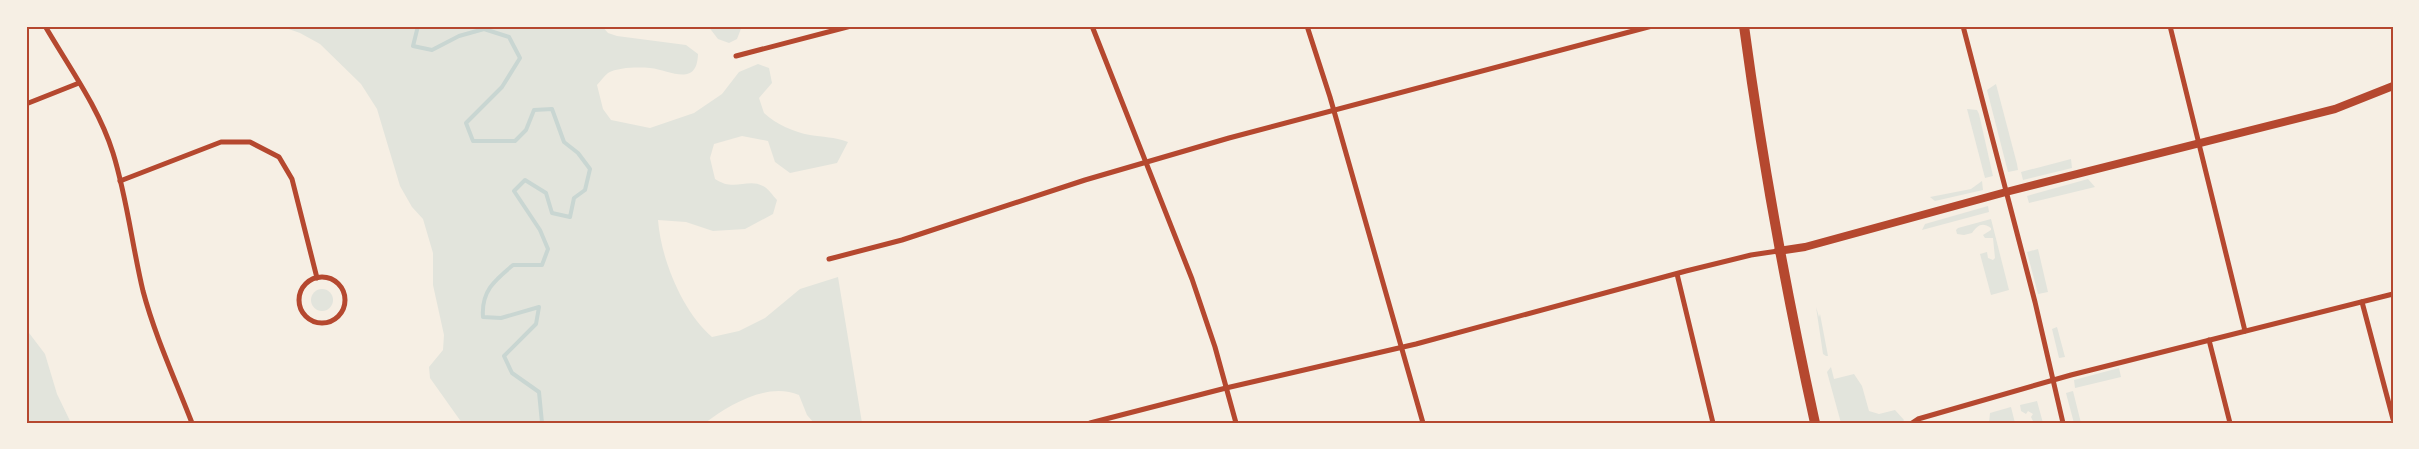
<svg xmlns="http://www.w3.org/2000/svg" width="2419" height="449" viewBox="0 0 2419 449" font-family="'DM Sans',sans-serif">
	<rect width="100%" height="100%" fill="#f6efe4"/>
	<g fill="#e2e4dc">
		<path d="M280,26H602L608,33L617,36L686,45L698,54C697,88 670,70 650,68C639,67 618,67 608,73C604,76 600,82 597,85L603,109L611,120L650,128L694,113L722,94L739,72L758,64L769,68L772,83L759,98L764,113C776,124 793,132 810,135C823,137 834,137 848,142L837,163L790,173L775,162L768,141L742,136L714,144L710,158L715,179C734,192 747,178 763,186C768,188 773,196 777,200L773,214L745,229L713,231L686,222L658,220C661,259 682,311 712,337L739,331L765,318L800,289L838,277L862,423H814L807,415L799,395C768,382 730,404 705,423H462L430,378L429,367L443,350L444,335L433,285V253L423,219L412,207L400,186L377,109L361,84L320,44L300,33Z"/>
		<path d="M708,26H742L737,39L729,43L718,39Z"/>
		<path d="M1996,84L2017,164L2018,170L2008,172L1987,90Z"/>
		<path d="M1967,109L1977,110L1979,114L1993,176L1985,178Z"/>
		<path d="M2071,159L2072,168L2023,180L2021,172Z"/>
		<path d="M2088,179L2095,187L2029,203L2027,196Z"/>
		<path d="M1982,181L1983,190L1935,201L1930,197L1971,189Z"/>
		<path d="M1988,206L1989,212L1922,230L1925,224Z"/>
		<path d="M1991,219L2009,290L1991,295L1980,254L1987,252L1988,258L1993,260L1995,258L1993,238H1985L1983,235L1991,230V228C1982,222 1978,225 1972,233L1964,235L1957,234L1956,230L1958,228Z"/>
		<path d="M2038,249L2048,292L2038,294L2027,252Z"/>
		<circle cx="322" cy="300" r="11"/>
		<path d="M1816,307L1819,317L1820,314L1828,356H1826L1823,354Z"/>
		<path d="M2057,327L2065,357L2059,358L2052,329Z"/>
		<path d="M26,329L45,354L57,394L71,423H26Z"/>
		<path d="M1831,367L1834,379L1854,374L1862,386L1869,411L1879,414L1895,410L1904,420L1902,423H1841L1827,372Z"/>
		<path d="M2119,368L2121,377L2075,388L2074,380Z"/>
		<path d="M2073,391L2081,423H2074L2067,397L2066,393Z"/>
		<path d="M2037,401L2043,423H2034L2031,417L2033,414L2028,411L2026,414L2021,411L2020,405Z"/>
		<path d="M2011,407L2015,423H1989L1990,413Z"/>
	</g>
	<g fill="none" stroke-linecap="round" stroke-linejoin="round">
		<path stroke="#c9d6d2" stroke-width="4" d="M418,26L413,46L432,50L459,36L484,29L509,37L520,58L502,87L466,123L473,141H515L526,130L534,110L552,109L564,142L578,153L590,169L585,190L574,198L570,217L552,213L546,193L525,180L514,191L540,230L548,249L542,265H513C495,280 481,291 483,317L501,318L539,307L536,324L504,356L512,373L539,392L542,423"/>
		<g stroke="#b5482f" stroke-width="5">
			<path d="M45,26C69,67 99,108 113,153C127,198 132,245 143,291C155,336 175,379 192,423"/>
			<path d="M1092,26L1192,279L1215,347L1236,423"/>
			<path d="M1307,26L1330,97L1423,423"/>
			<path d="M1963,26L2035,302L2063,423"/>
			<path d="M2170,26L2245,331"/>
			<path d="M736,56L851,26"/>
			<path d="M26,104L79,83"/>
			<path d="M120,181L221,142H250L279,157L292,179L317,278"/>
			<path d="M829,259L902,240L1085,180L1229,138L1652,26"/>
			<path d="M1677,274L1713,423"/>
			<circle cx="322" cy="300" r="23"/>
			<path d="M2362,302L2393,419"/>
			<path d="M2209,340L2230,423"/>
			<path d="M1090,423L1226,388L1416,344L1686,271L1751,255L1778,251"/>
			<path d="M1912,423L1918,419L2071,375L2393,294"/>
		</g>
		<path stroke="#b5482f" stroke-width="8" d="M1778,251L1805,247L2006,192L2335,109L2393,86"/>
		<path stroke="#b5482f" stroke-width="10" d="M1744,26C1762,160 1786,291 1815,423"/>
	</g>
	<rect width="2419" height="449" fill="none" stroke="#f6efe4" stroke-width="55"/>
	<rect x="28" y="28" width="2364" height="394" fill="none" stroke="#b5482f" stroke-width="2"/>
</svg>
